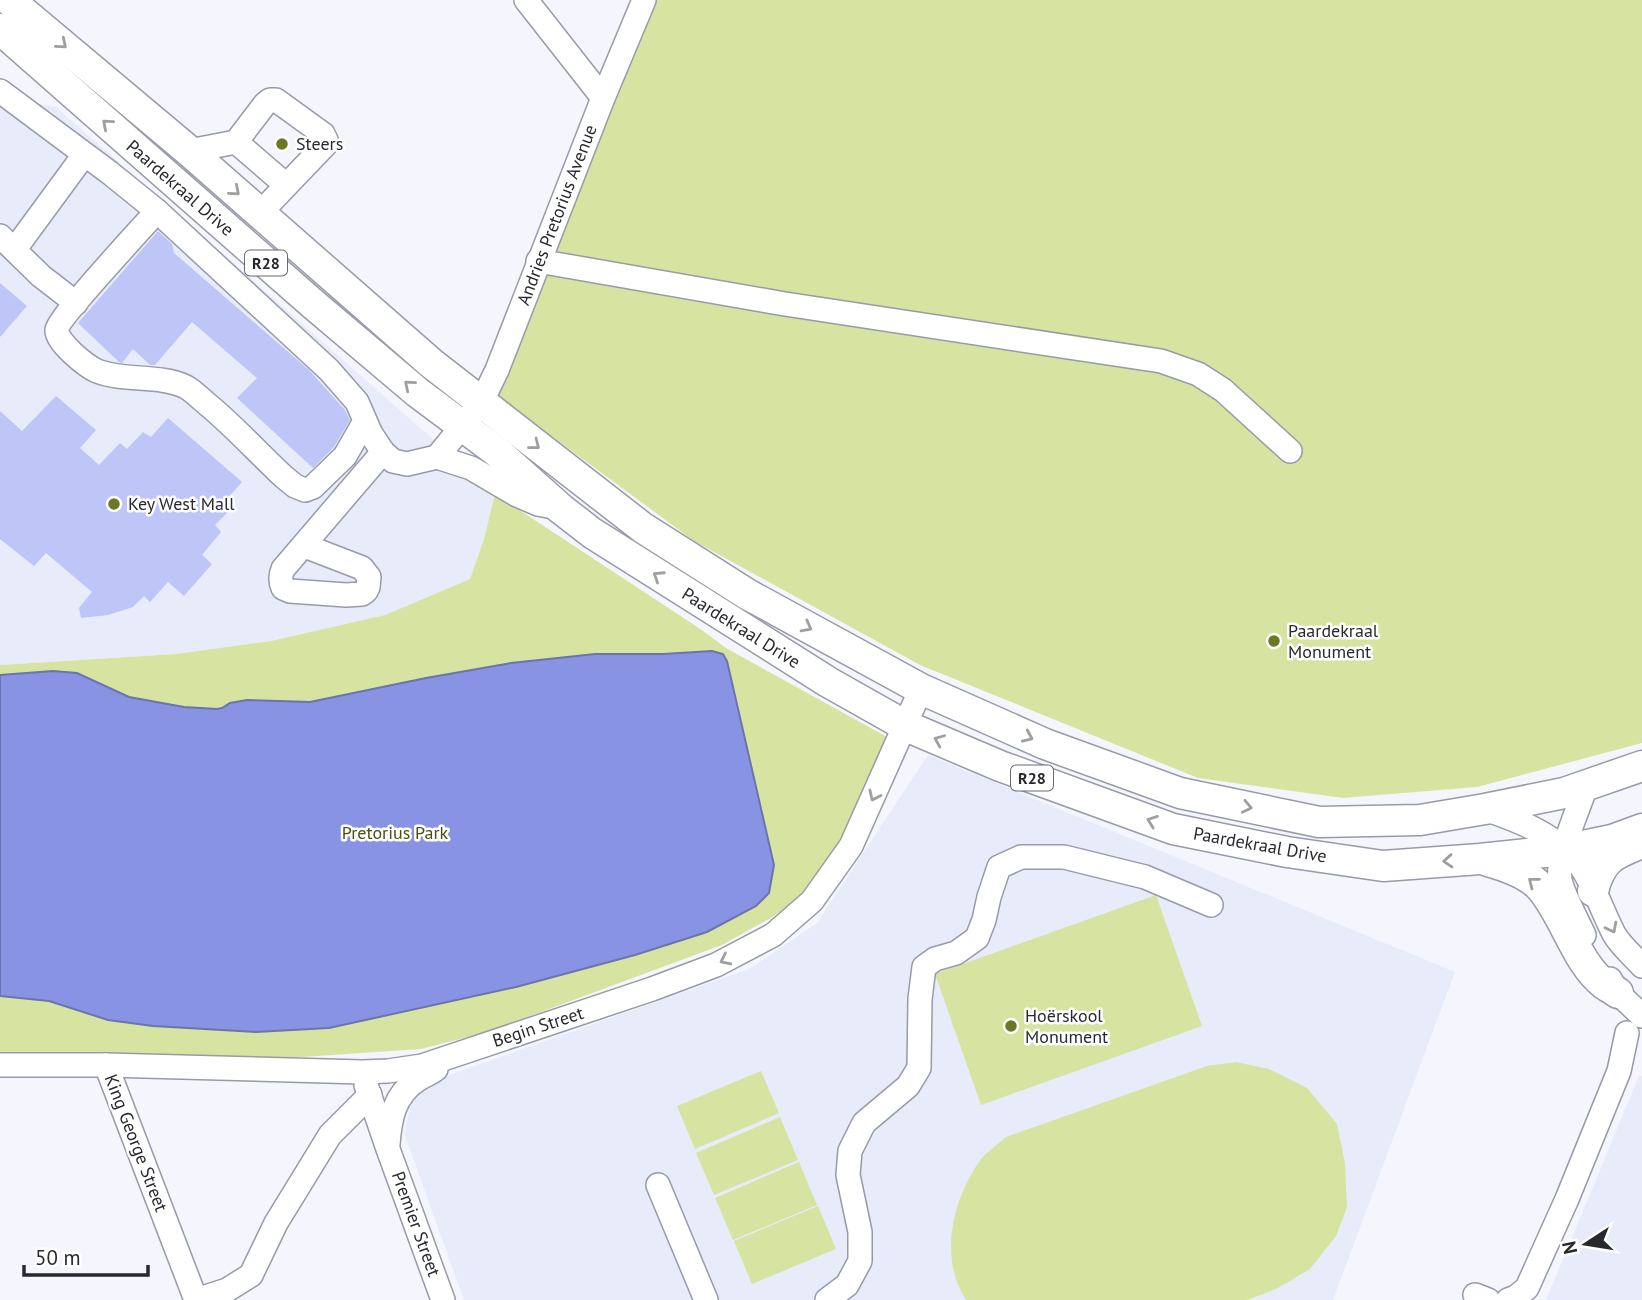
<svg xmlns="http://www.w3.org/2000/svg" width="1642" height="1300" viewBox="0 0 1642 1300" font-family="'PT Sans',sans-serif">
	<rect width="100%" height="100%" fill="#f5f6fd"/>
	<g fill="#e8ebf9">
		<path d="M0,84L23,101L56,107L495,494L484,539L470,579L385,615L271,641L176,654L0,665Z"/>
		<path d="M928,755L1455,972L1333,1300H464L404,1133L412,1102L435,1080L749,969L817,923Z"/>
		<path d="M1639,1076H1642V1300H1546Z"/>
	</g>
	<g fill="#d7e4a1">
		<path d="M648,0H1642V743L1477,787L1343,798L1198,778L920,665L694,541L481,384Z"/>
		<path d="M495,494L699,628L726,648L887,737L847,834L808,892L771,918L722,945L487,1032L421,1049L258,1060L77,1056L0,1052V665L176,654L271,641L385,615L470,579L484,539Z"/>
		<path d="M1156,895L1202,1026L981,1105L935,974Z"/>
		<path d="M1236,1062L1269,1069L1307,1088L1337,1124L1345,1163L1347,1207L1336,1236L1310,1269L1276,1289L1247,1300H966C938,1257 953,1198 981,1159C988,1151 998,1144 1006,1137L1207,1066Z"/>
		<path d="M761,1071L779,1113L695,1149L677,1106Z"/>
		<path d="M780,1117L798,1160L714,1195L696,1153Z"/>
		<path d="M799,1162L817,1205L733,1240L715,1198Z"/>
		<path d="M818,1206L836,1249L752,1284L734,1241Z"/>
	</g>
	<path fill="#8894e3" stroke="#6b74ad" stroke-width="2" d="M712,651L723,654L727,661L774,865L769,893L756,906L707,932L635,955L516,987L329,1028L256,1032L153,1026L108,1020L49,1001L0,996V675L53,671L77,673L129,697L184,707L217,709L222,708L230,703L247,700L310,702L426,678L511,663L595,654H663Z"/>
	<g fill="#bdc6f7">
		<path d="M158,231L172,244L174,253L309,370L345,410L350,420L334,447L313,468L237,398L257,378L192,322L155,365H150L133,349L122,363L119,362L78,323Z"/>
		<path d="M0,283L27,306L0,337Z"/>
		<path d="M56,396L96,430L80,448L99,465L120,443L127,449L143,432L151,437L168,418L242,482L225,501L232,508L215,525L221,532L202,555L212,564L184,596L168,582L150,602L144,596L133,607L108,615L81,618L79,608L92,592L46,553L34,566L0,539V411L22,431Z"/>
	</g>
	<g fill="none" stroke-linecap="round" stroke-linejoin="round">
		<g stroke="#979aa8" stroke-width="26">
			<g id="minor">
				<path d="M526,0L603,98"/>
				<path d="M0,91L110,173L157,211"/>
				<path d="M236,142L286,185"/>
				<path d="M189,151L236,142L265,104L270,100H276L323,134L326,140V144L260,213"/>
				<path d="M0,236L41,276L76,303"/>
				<path d="M15,249L84,155"/>
				<path d="M538,261L785,304L1161,361L1198,374L1223,390L1290,451"/>
				<path d="M365,421L345,456L313,487L305,490L295,486L284,477C258,453 234,426 207,404C200,398 193,391 186,387C159,374 125,382 97,371C86,366 56,342 57,330C58,318 143,227 157,211L329,370L357,402L371,434L383,452L393,461L407,464L437,457L481,403L497,370L603,98L644,0"/>
				<path d="M437,457L471,468L517,495L538,504L558,508"/>
				<path d="M305,546L362,568L369,577L368,587L366,591L362,594L346,595L290,591L283,588C280,581 280,576 283,569L383,452"/>
				<path d="M1485,809C1517,820 1551,833 1574,858C1591,876 1602,911 1614,934C1621,946 1633,956 1642,966"/>
				<path d="M1584,935C1577,920 1563,894 1560,880C1556,858 1579,808 1586,786"/>
				<path d="M1610,979L1618,993L1642,1016"/>
				<path d="M0,1065H106L362,1072L388,1071L422,1066L652,989L716,965L773,935L812,901L851,846L921,689"/>
				<path d="M106,1065L196,1300"/>
				<path d="M366,1085L388,1149L443,1300"/>
				<path d="M388,1144C390,1119 394,1095 417,1080C423,1076 430,1074 436,1069"/>
				<path d="M658,1185L706,1300"/>
				<path d="M1475,1295L1488,1300"/>
				<path d="M196,1300L227,1290L251,1275L276,1223L330,1135L370,1095"/>
				<path d="M827,1300L847,1285L860,1261V1232L848,1175L850,1151L864,1123L908,1086L919,1068L920,999L924,967L935,959L956,953L977,938L984,920L989,897L999,867L1021,857H1064L1145,877L1211,905"/>
				<path d="M1508,1300L1516,1297L1527,1288L1567,1199L1619,1071L1627,1033"/>
			</g>
		</g>
		<g stroke="#979aa8" stroke-width="33">
			<g id="major">
				<path d="M9,0L189,151L431,363L643,528L747,594L921,689L1045,744L1180,793L1319,822L1420,820L1485,809L1564,793L1642,766"/>
				<path d="M0,29L313,304L417,392L496,451L561,509L592,533L828,682L906,726L1000,766L1173,829L1287,852L1383,866L1480,859L1564,850L1612,840L1642,829"/>
				<path d="M1488,861C1506,866 1528,873 1541,888C1565,916 1576,962 1604,984C1608,987 1614,990 1618,993"/>
				<path d="M1593,891C1601,859 1613,854 1642,843"/>
			</g>
		</g>
		<use href="#minor" stroke="#fff" stroke-width="23"/>
		<use href="#major" stroke="#fff" stroke-width="30"/>
	</g>
	<defs><path id="oneway-chevron" d="M-2-3.5L2.5 0L-2 3.5" fill="none" stroke-width="1.6" stroke-linecap="round" stroke-linejoin="round" transform="scale(1.75)"/></defs>
	<g stroke="#9e9fa1">
		<use href="#oneway-chevron" transform="translate(62 44) rotate(40)"/>
		<use href="#oneway-chevron" transform="translate(107 124) rotate(-139)"/>
		<use href="#oneway-chevron" transform="translate(235 191) rotate(41)"/>
		<use href="#oneway-chevron" transform="translate(409 385) rotate(-140)"/>
		<use href="#oneway-chevron" transform="translate(535 445) rotate(38)"/>
		<use href="#oneway-chevron" transform="translate(658 576) rotate(-147)"/>
		<use href="#oneway-chevron" transform="translate(807 627) rotate(28)"/>
		<use href="#oneway-chevron" transform="translate(1028 737) rotate(24)"/>
		<use href="#oneway-chevron" transform="translate(939 740) rotate(-157)"/>
		<use href="#oneway-chevron" transform="translate(874 796) rotate(115)"/>
		<use href="#oneway-chevron" transform="translate(1247 807) rotate(12)"/>
		<use href="#oneway-chevron" transform="translate(1152 821) rotate(-160)"/>
		<use href="#oneway-chevron" transform="translate(1448 861) rotate(176)"/>
		<use href="#oneway-chevron" transform="translate(1533 882) rotate(-142)"/>
		<use href="#oneway-chevron" transform="translate(1612 928) rotate(63)"/>
		<use href="#oneway-chevron" transform="translate(725 960) rotate(154)"/>
	</g>
	<g fill="#6c7824" stroke="#fff" stroke-width="2.5">
		<circle cx="282" cy="144" r="7"/>
		<circle cx="114" cy="504" r="7"/>
		<circle cx="1274" cy="641" r="7"/>
		<circle cx="1011" cy="1026" r="7"/>
	</g>
	<g text-anchor="middle" stroke-width="5" stroke-linejoin="round" paint-order="stroke">
		<g fill="#fff" stroke="#68696d" stroke-width="2">
			<rect x="245" y="250.5" width="42" height="25" rx="5"/>
			<rect x="1011" y="765.5" width="42" height="25" rx="5"/>
		</g>
		<g font-size="16" font-weight="bold" fill="#28292f">
			<text x="266" y="269">R28</text>
			<text x="1032" y="784">R28</text>
		</g>
		<g font-size="18" fill="#28292f" stroke="#fff" text-anchor="start">
			<text x="296" y="150">Steers</text>
			<text x="128" y="510">Key West Mall</text>
			<text x="1288" y="637">Paardekraal<tspan x="1288" dy="21">Monument</tspan></text>
			<text x="1025" y="1022">Hoërskool<tspan x="1025" dy="21">Monument</tspan></text>
		</g>
		<g font-size="18" fill="#28292f" stroke="#fff">
			<text transform="translate(180 188) rotate(41)" y="6">Paardekraal Drive</text>
			<text transform="translate(557 215) rotate(-69)" y="6">Andries Pretorius Avenue</text>
			<text transform="translate(741 628) rotate(32)" y="6">Paardekraal Drive</text>
			<text transform="translate(1260 845) rotate(10)" y="6">Paardekraal Drive</text>
			<text transform="translate(538 1027) rotate(-18)" y="6">Begin Street</text>
			<text transform="translate(136 1143) rotate(69)" y="6">King George Street</text>
			<text transform="translate(416 1224) rotate(70)" y="6">Premier Street</text>
		</g>
		<g font-size="18" fill="#47500c" stroke="#fff">
			<text x="395" y="839">Pretorius Park</text>
		</g>
	</g>
	<g transform="translate(1586 1244) rotate(258)" stroke="#ffffff" stroke-width="5" paint-order="stroke">
	<path d="M0-5L12 26L0 18L-12 26Z" fill="#28292f"/>
	<text y="-10" font-size="19" font-weight="bold" text-anchor="middle" fill="#28292f">N</text>
	</g>
	<path d="M24 1265v10h124v-10" fill="none" stroke="#28292f" stroke-width="3.5"/>
	<text x="35" y="1265" font-size="21" fill="#28292f" stroke="#ffffff" stroke-width="5" paint-order="stroke">50 m</text>
</svg>
